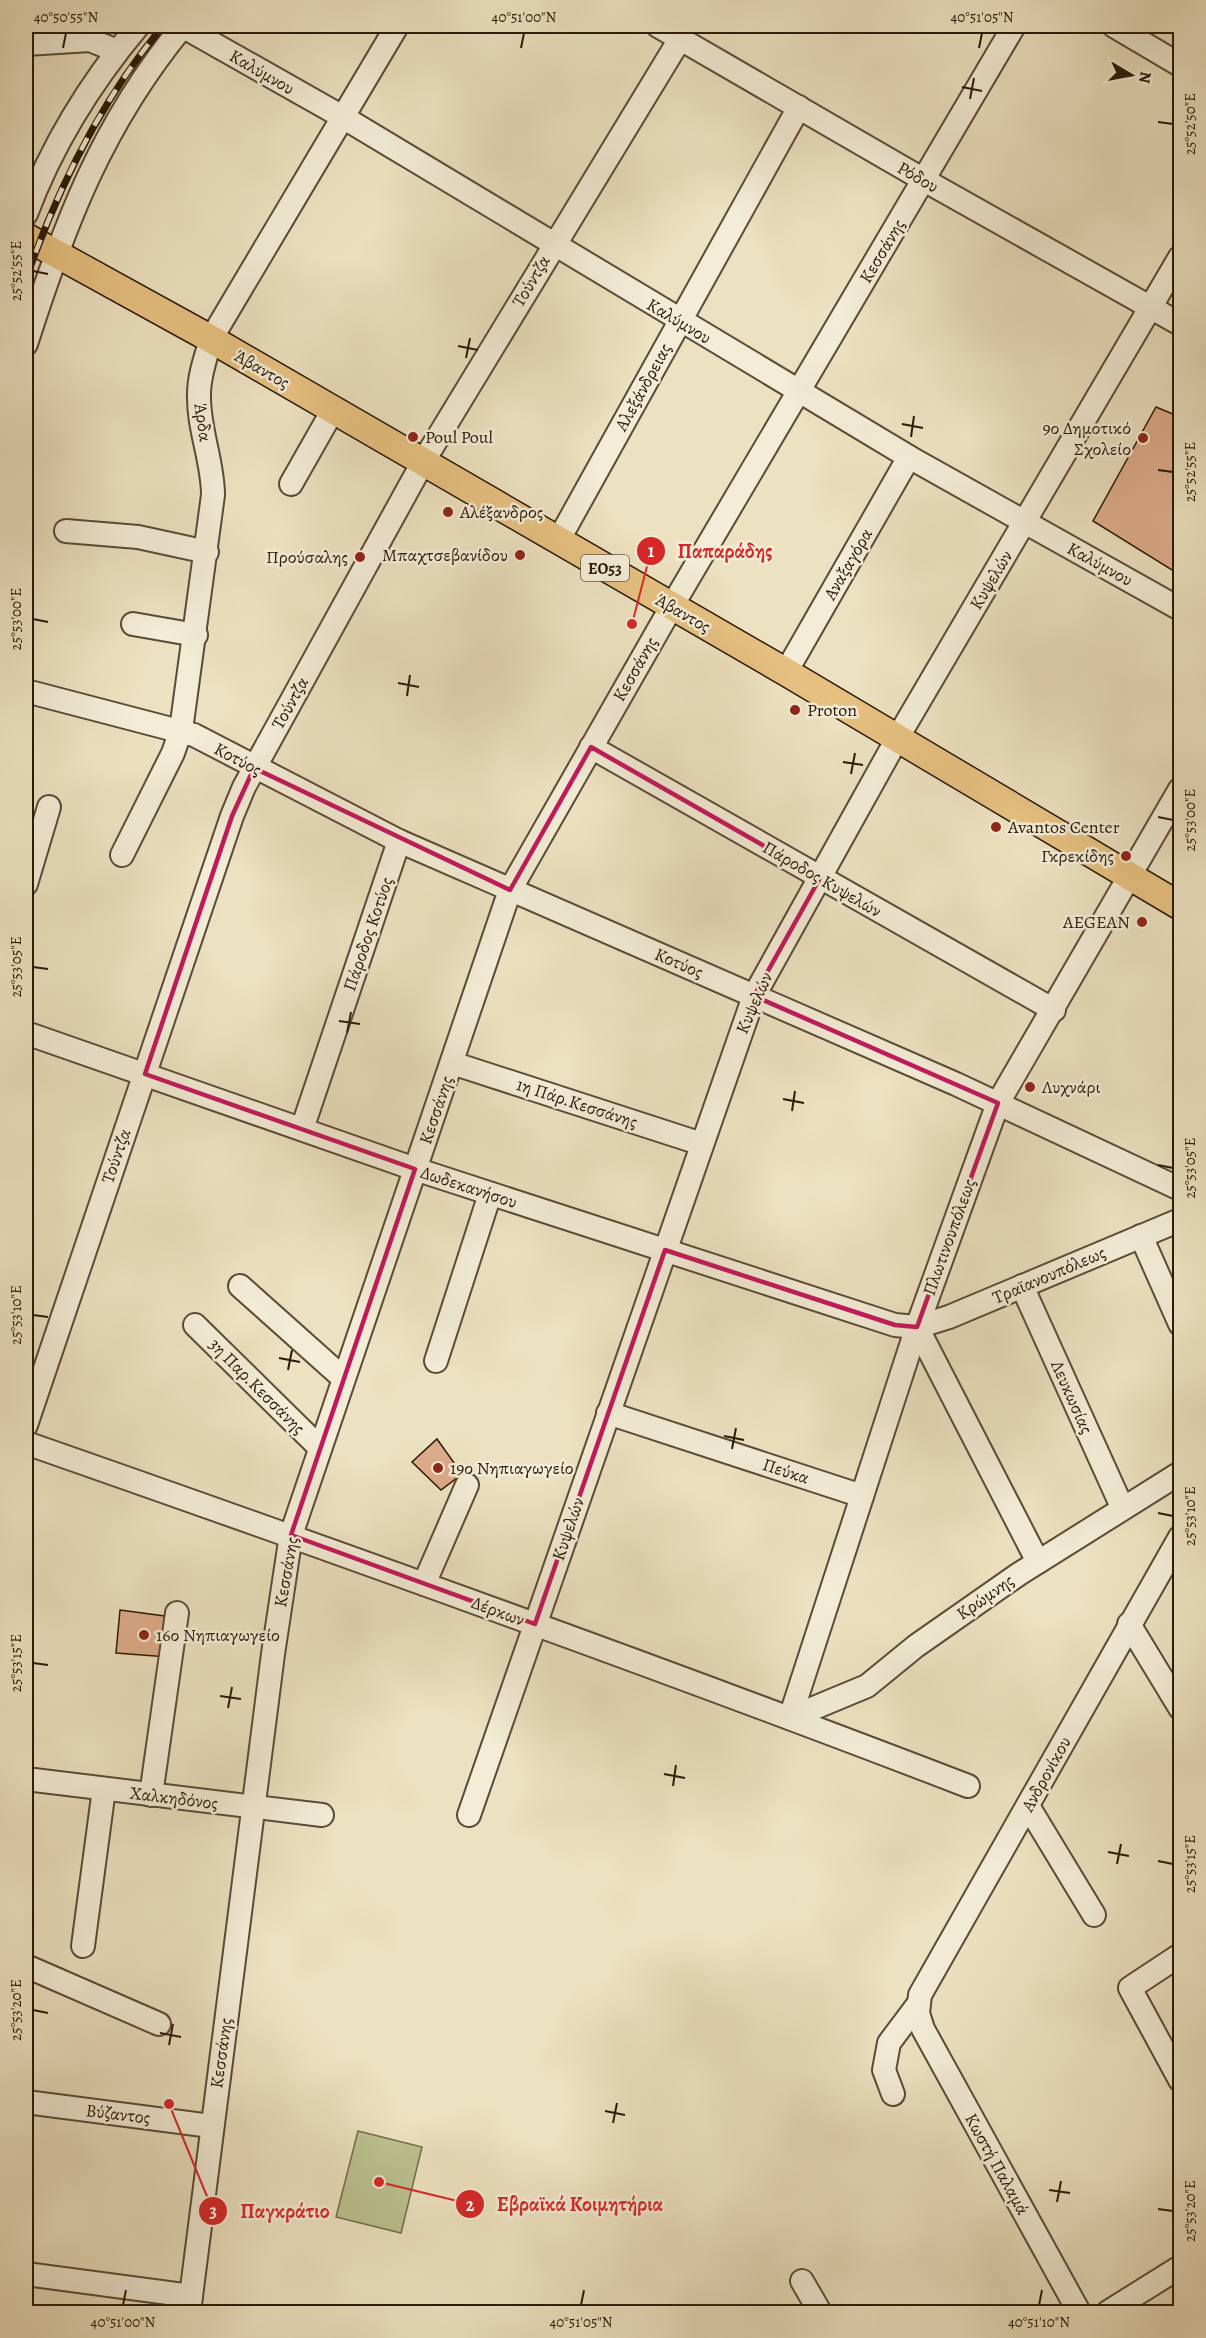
<svg xmlns="http://www.w3.org/2000/svg" width="1206" height="2338" viewBox="0 0 1206 2338" font-family="Alegreya,serif">
	<rect width="100%" height="100%" fill="#ece1c0"/>
	<filter id="stains"><feTurbulence type="fractalNoise" baseFrequency=".00333" numOctaves="4"/><feColorMatrix values="0 0 0 0 .2 0 0 0 0 .09 0 0 0 0 .02 0 0 0 .5 -.17"/></filter>
	<radialGradient id="worn" r=".72"><stop offset=".6" stop-color="#630" stop-opacity="0"/><stop offset="1" stop-color="#630" stop-opacity=".3"/></radialGradient>
	<path fill="#bbc290" stroke="#726e4c" stroke-width="1.5" d="M358,2131L422,2147L401,2233L336,2217Z"/>
	<g fill="#deac8a" stroke="#2a1908" stroke-width="1.5">
		<path d="M1156,407L1180,417V478L1174,490L1177,519L1180,521V575L1093,521Z"/>
		<path d="M437,1439L462,1474L441,1490L412,1462Z"/>
		<path d="M120,1610L172,1617L168,1657L116,1653Z"/>
	</g>
	<g fill="none" stroke-linecap="round" stroke-linejoin="round">
		<g stroke="#5a4b36" stroke-width="26">
			<g id="minor">
				<path d="M182,26L341,116L909,457L1180,609"/>
				<path d="M658,26L924,180L1180,324"/>
				<path d="M1114,26L1180,65"/>
				<path d="M26,44L90,40L117,51"/>
				<path d="M26,214C52,145 91,82 138,26"/>
				<path d="M26,344C64,225 102,124 183,26"/>
				<path d="M291,484L333,410"/>
				<path d="M66,531L138,537L207,552"/>
				<path d="M558,541L799,107"/>
				<path d="M133,624L196,635"/>
				<path d="M786,672L909,457"/>
				<path d="M26,691L194,735L399,841L956,1084L1180,1189"/>
				<path d="M591,747L1054,1010"/>
				<path d="M122,855L173,753L181,730L213,495C213,461 198,429 199,394C199,375 206,357 211,339L397,26"/>
				<path d="M26,884L49,807"/>
				<path d="M26,1033L415,1169L895,1325L917,1327L949,1317L1180,1220"/>
				<path d="M452,1063L702,1144"/>
				<path d="M302,1129L399,841"/>
				<path d="M1141,1236L1180,1324"/>
				<path d="M240,1286L343,1378"/>
				<path d="M1022,1286L1122,1507"/>
				<path d="M195,1325L319,1447"/>
				<path d="M917,1327L1038,1562"/>
				<path d="M436,1361L490,1194"/>
				<path d="M608,1413L862,1496"/>
				<path d="M26,1425L232,816L244,787L423,462L680,39"/>
				<path d="M26,1443C341,1553 656,1666 968,1786"/>
				<path d="M424,1584L467,1485"/>
				<path d="M1129,1624L1180,1708"/>
				<path d="M790,1718L917,1327L998,1103L1180,789"/>
				<path d="M790,1718L867,1686L916,1646L1019,1574L1180,1473"/>
				<path d="M26,1779L322,1815"/>
				<path d="M151,1795L177,1613"/>
				<path d="M1028,1806L1094,1915"/>
				<path d="M469,1815L754,996L898,737L1180,257"/>
				<path d="M83,1946L104,1789"/>
				<path d="M1180,1955L1130,1988L1180,2080"/>
				<path d="M26,1966L159,2024"/>
				<path d="M893,2094L884,2070L889,2043L919,2003"/>
				<path d="M26,2102L211,2126"/>
				<path d="M26,2274L191,2296"/>
				<path d="M802,2281L820,2312"/>
				<path d="M189,2312L273,1654L291,1535L510,890L672,606L1014,26"/>
				<path d="M1079,2312L923,2029L918,2013L920,1995L1180,1537"/>
				<path d="M1108,2312L1180,2267"/>
			</g>
		</g>
		<g stroke="#2a1908" stroke-width="30">
			<path id="major" d="M26,237L211,339L786,672L1180,906"/>
		</g>
		<use href="#minor" stroke="#f3ecd6" stroke-width="22"/>
		<use href="#major" stroke="#e6c080" stroke-width="27"/>
		<g stroke="#2a1908" stroke-width="7">
			<path id="rail" d="M26,279C58,187 101,100 163,26"/>
		</g>
		<use href="#rail" stroke="#f3ecd6" stroke-width="4.5" stroke-dasharray="14" stroke-linecap="butt"/>
	</g>
	<path fill="none" stroke="#c2185b" stroke-width="4.5" stroke-linejoin="round" d="M591,747L820,878L754,996L998,1103L917,1327L895,1325L665,1250L535,1624L291,1535L415,1169L145,1074L232,816L254,768L510,890Z"/>
	<path fill="none" stroke="#2a1908" stroke-width="2" d="M63,48L66,33M521,48L524,33M979,48L982,33M962,87L982,91M970,99L974,78M1158,122L1173,124M33,271L48,274M458,346L478,350M466,358L470,338M902,424L923,428M911,437L914,416M1158,470L1173,472M33,619L48,622M398,683L419,687M407,696L410,675M843,762L863,765M851,774L855,753M1158,817L1173,820M33,967L48,969M339,1021L360,1024M347,1033L351,1012M783,1099L804,1103M792,1111L795,1091M1158,1165L1173,1168M33,1315L48,1317M279,1358L300,1362M288,1370L292,1350M724,1436L744,1440M732,1449L736,1428M1158,1513L1173,1516M33,1663L48,1665M220,1696L241,1699M228,1708L232,1687M664,1774L685,1778M673,1786L676,1765M1108,1852L1129,1856M1158,1861L1173,1864M1117,1864L1121,1844M33,2010L48,2013M160,2033L181,2037M169,2045L173,2024M605,2111L625,2115M613,2123L617,2103M1049,2190L1070,2193M1057,2202L1061,2181M1158,2209L1173,2211M123,2305L126,2290M581,2305L584,2290M1039,2305L1042,2290"/>
	<g fill="#8f2418" stroke="#f3ecd6" stroke-width="2">
		<circle cx="413" cy="437" r="6"/>
		<circle cx="1143" cy="438" r="6"/>
		<circle cx="448" cy="512" r="6"/>
		<circle cx="520" cy="555" r="6"/>
		<circle cx="360" cy="557" r="6"/>
		<circle cx="795" cy="710" r="6"/>
		<circle cx="996" cy="827" r="6"/>
		<circle cx="1126" cy="856" r="6"/>
		<circle cx="1142" cy="922" r="6"/>
		<circle cx="1030" cy="1087" r="6"/>
		<circle cx="438" cy="1468" r="6"/>
		<circle cx="144" cy="1635" r="6"/>
	</g>
	<g text-anchor="middle" stroke-width="5" stroke-linejoin="round" paint-order="stroke">
		<rect fill="#f3ecd6" stroke="#665846" stroke-width="1.5" x="581" y="555" width="48" height="26" rx="4.5"/>
		<g font-size="16" font-weight="bold" fill="#2a1908">
			<text x="605" y="574">ΕΟ53</text>
		</g>
		<g font-size="18" fill="#2a1908" stroke="#f3ecd6">
			<text transform="translate(262 72) rotate(30)" y="6">Καλύμνου</text>
			<text transform="translate(918 177) rotate(30)" y="6">Ρόδου</text>
			<text transform="translate(882 251) rotate(-59)" y="6">Κεσσάνης</text>
			<text transform="translate(531 281) rotate(-59)" y="6">Τούντζα</text>
			<text transform="translate(679 321) rotate(31)" y="6">Καλύμνου</text>
			<text transform="translate(262 369) rotate(30)" y="6">Άβαντος</text>
			<text transform="translate(643 387) rotate(-61)" y="6">Αλεξάνδρειας</text>
			<text transform="translate(203 422) rotate(82)" y="6">Άρδα</text>
			<text transform="translate(848 564) rotate(-60)" y="6">Αναξαγόρα</text>
			<text transform="translate(1100 564) rotate(29)" y="6">Καλύμνου</text>
			<text transform="translate(991 580) rotate(-59)" y="6">Κυψελών</text>
			<text transform="translate(683 613) rotate(30)" y="6">Άβαντος</text>
			<text transform="translate(635 669) rotate(-60)" y="6">Κεσσάνης</text>
			<text transform="translate(290 703) rotate(-61)" y="6">Τούντζα</text>
			<text transform="translate(238 759) rotate(28)" y="6">Κοτύος</text>
			<text transform="translate(822 879) rotate(30)" y="6">Πάροδος Κυψελών</text>
			<text transform="translate(368 934) rotate(-71)" y="6">Πάροδος Κοτύος</text>
			<text transform="translate(679 963) rotate(23)" y="6">Κοτύος</text>
			<text transform="translate(754 1003) rotate(-66)" y="6">Κυψελών</text>
			<text transform="translate(577 1103) rotate(18)" y="6">1η Πάρ.Κεσσάνης</text>
			<text transform="translate(436 1110) rotate(-71)" y="6">Κεσσάνης</text>
			<text transform="translate(116 1156) rotate(-71)" y="6">Τούντζα</text>
			<text transform="translate(469 1187) rotate(18)" y="6">Δωδεκανήσου</text>
			<text transform="translate(949 1237) rotate(-70)" y="6">Πλωτινουπόλεως</text>
			<text transform="translate(1049 1275) rotate(-23)" y="6">Τραϊανουπόλεως</text>
			<text transform="translate(257 1386) rotate(45)" y="6">3η Παρ.Κεσσάνης</text>
			<text transform="translate(1072 1397) rotate(66)" y="6">Λευκωσίας</text>
			<text transform="translate(786 1471) rotate(18)" y="6">Πεύκα</text>
			<text transform="translate(568 1529) rotate(-71)" y="6">Κυψελών</text>
			<text transform="translate(286 1572) rotate(-80)" y="6">Κεσσάνης</text>
			<text transform="translate(985 1597) rotate(-35)" y="6">Κρώμνης</text>
			<text transform="translate(498 1611) rotate(20)" y="6">Δέρκων</text>
			<text transform="translate(1046 1774) rotate(-61)" y="6">Ανδρονίκου</text>
			<text transform="translate(174 1798) rotate(7)" y="6">Χαλκηδόνος</text>
			<text transform="translate(221 2053) rotate(-82)" y="6">Κεσσάνης</text>
			<text transform="translate(118 2114) rotate(7)" y="6">Βύζαντος</text>
			<text transform="translate(997 2164) rotate(61)" y="6">Κωστή Παλαμά</text>
		</g>
		<g font-size="18" fill="#2a1908" stroke="#f3ecd6" text-anchor="start">
			<text x="1131" y="434" text-anchor="end">9ο Δημοτικό<tspan x="1131" dy="21">Σχολείο</tspan></text>
			<text x="425" y="443">Poul Poul</text>
			<text x="460" y="518">Αλέξανδρος</text>
			<text x="508" y="561" text-anchor="end">Μπαχτσεβανίδου</text>
			<text x="348" y="563" text-anchor="end">Προύσαλης</text>
			<text x="807" y="716">Proton</text>
			<text x="1008" y="833">Avantos Center</text>
			<text x="1114" y="862" text-anchor="end">Γκρεκίδης</text>
			<text x="1130" y="928" text-anchor="end">AEGEAN</text>
			<text x="1042" y="1093">Λυχνάρι</text>
			<text x="450" y="1474">19ο Νηπιαγωγείο</text>
			<text x="156" y="1641">16ο Νηπιαγωγείο</text>
		</g>
	</g>
	<path fill="none" stroke="#d62828" stroke-width="2" d="M632 624L651 551M379 2182L470 2204M169 2104L213 2211"/>
	<g fill="#d62828" stroke="#f3ecd6" stroke-width="2">
		<circle cx="632" cy="624" r="6"/>
		<circle cx="379" cy="2182" r="6"/>
		<circle cx="169" cy="2104" r="6"/>
		<circle cx="651" cy="551" r="15"/>
		<circle cx="470" cy="2204" r="15"/>
		<circle cx="213" cy="2211" r="15"/>
	</g>
	<g font-size="18" text-anchor="middle" font-weight="bold" fill="#fff">
		<text x="651" y="557">1</text>
		<text x="470" y="2211">2</text>
		<text x="213" y="2217">3</text>
	</g>
	<g font-size="20" text-anchor="middle" font-weight="bold" fill="#d62828" stroke="#f3ecd6" stroke-width="5" stroke-linejoin="round" paint-order="stroke">
		<text x="725" y="558">Παπαράδης</text>
		<text x="580" y="2211">Εβραϊκά Κοιμητήρια</text>
		<text x="285" y="2218">Παγκράτιο</text>
	</g>
	<rect width="1206" height="2338" fill="none" stroke="#ece1c0" stroke-width="66"/>
	<g transform="translate(1131 75) rotate(100)" stroke="#f3ecd6" stroke-width="4.5" paint-order="stroke">
	<path d="M0-4.5L10 22L0 15L-10 22Z" fill="#2a1908"/>
	<text y="-9" font-size="16" font-weight="bold" text-anchor="middle" fill="#2a1908">N</text>
	</g>
	<rect x="33" y="33" width="1140" height="2272" fill="none" stroke="#2a1908" stroke-width="2"/>
	<g font-size="15" text-anchor="middle" fill="#2a1908">
		<text x="66" y="22">40°50'55"N</text>
		<text x="524" y="22">40°51'00"N</text>
		<text x="982" y="22">40°51'05"N</text>
		<text transform="translate(1190 124) rotate(-90)" y="5">25°52'50"E</text>
		<text transform="translate(16 271) rotate(-90)" y="5">25°52'55"E</text>
		<text transform="translate(1190 472) rotate(-90)" y="5">25°52'55"E</text>
		<text transform="translate(16 619) rotate(-90)" y="5">25°53'00"E</text>
		<text transform="translate(1190 820) rotate(-90)" y="5">25°53'00"E</text>
		<text transform="translate(16 967) rotate(-90)" y="5">25°53'05"E</text>
		<text transform="translate(1190 1168) rotate(-90)" y="5">25°53'05"E</text>
		<text transform="translate(16 1315) rotate(-90)" y="5">25°53'10"E</text>
		<text transform="translate(1190 1516) rotate(-90)" y="5">25°53'10"E</text>
		<text transform="translate(16 1663) rotate(-90)" y="5">25°53'15"E</text>
		<text transform="translate(1190 1864) rotate(-90)" y="5">25°53'15"E</text>
		<text transform="translate(16 2010) rotate(-90)" y="5">25°53'20"E</text>
		<text transform="translate(1190 2211) rotate(-90)" y="5">25°53'20"E</text>
		<text x="123" y="2327">40°51'00"N</text>
		<text x="581" y="2327">40°51'05"N</text>
		<text x="1039" y="2327">40°51'10"N</text>
	</g>
	<rect width="100%" height="100%" filter="url(#stains)"/>
	<rect width="100%" height="100%" fill="url(#worn)"/>
</svg>
